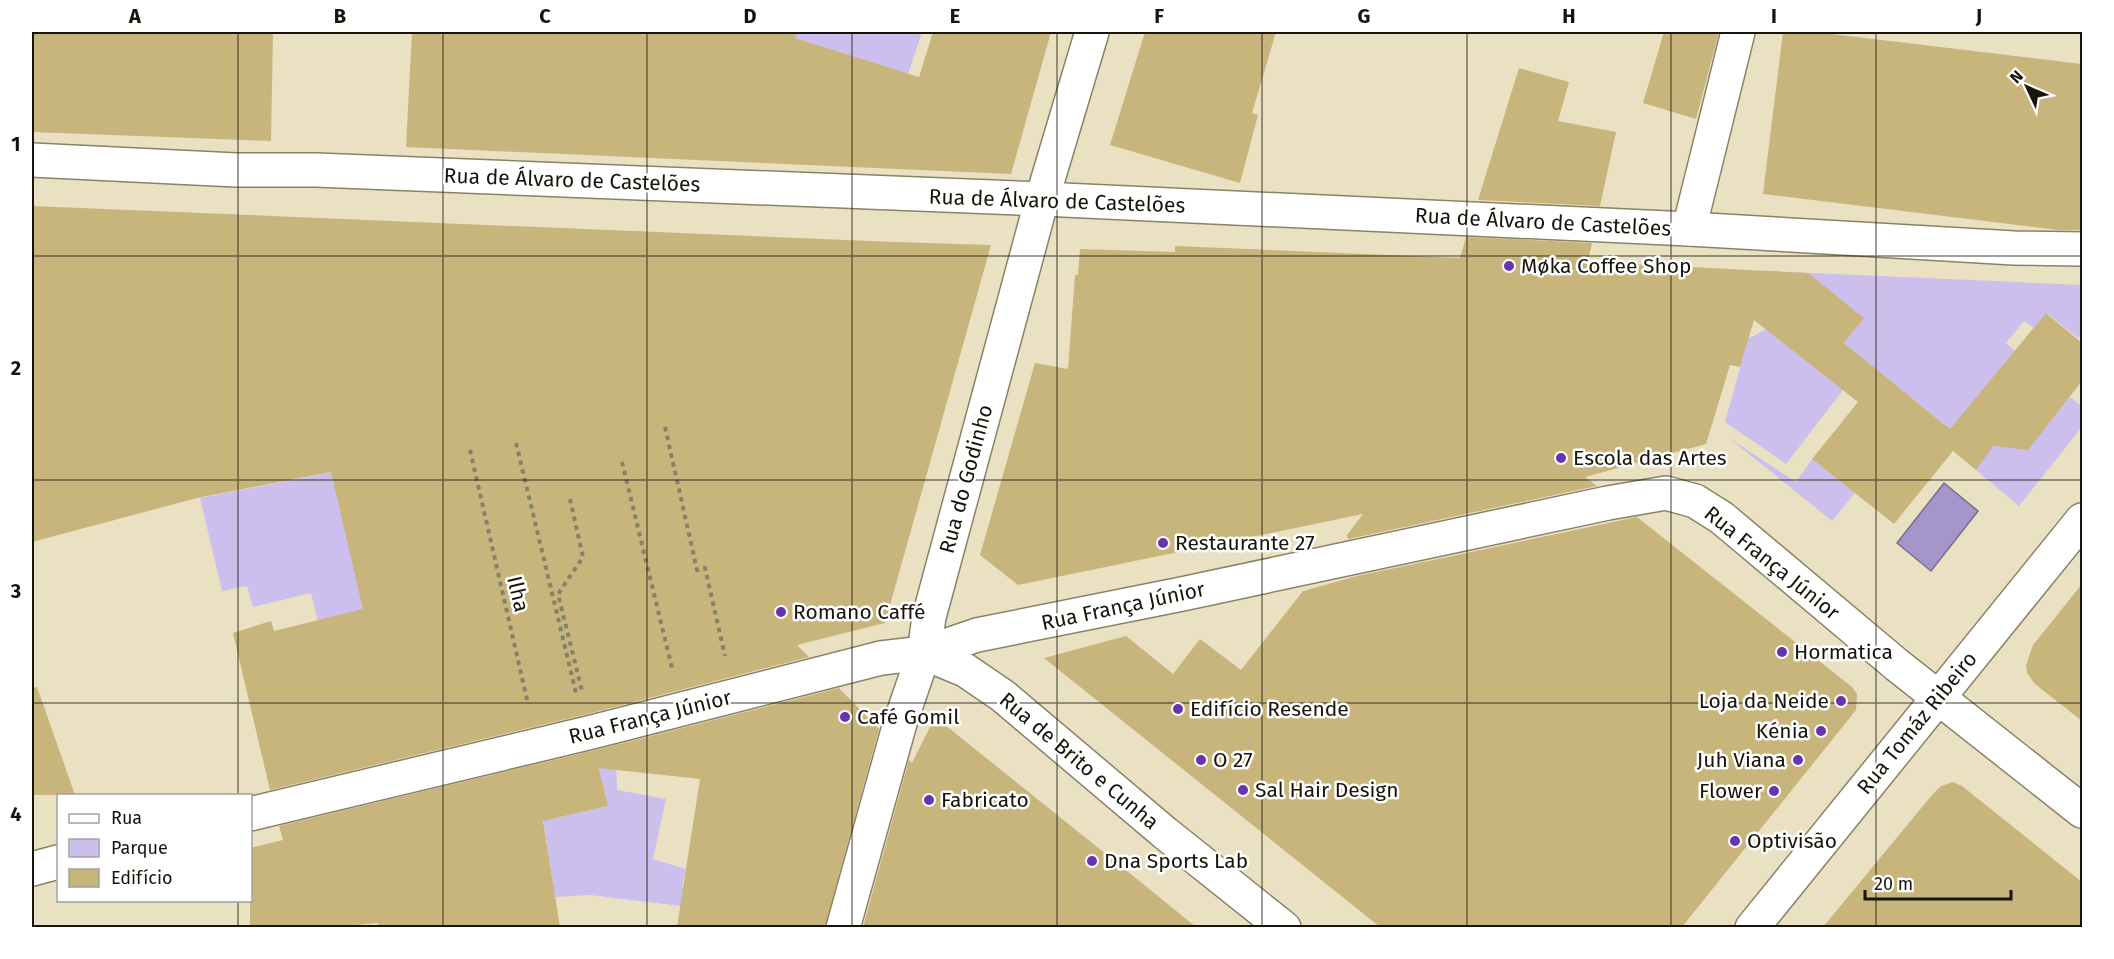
<svg xmlns="http://www.w3.org/2000/svg" width="2114" height="959" viewBox="0 0 2114 959" font-family="'Fira Sans',sans-serif">
  <style>
    .green { fill: #ccbfee }
    .water { fill: #a495ca; stroke: #7a6e90; stroke-width: 1.5 }
    .building { fill: #c7b57c }
    .lines { fill: none; stroke-linecap: round; stroke-linejoin: round }
    .minor-casing { stroke: #8a8267; stroke-width: 36 }
    .path { stroke: #87816c; stroke-width: 4; stroke-dasharray: 4.5 4.5; stroke-linecap: butt }
    .minor { stroke: #fff; stroke-width: 33 }
    .grid { fill: none; stroke: #171409; stroke-width: 1.5; stroke-opacity: 0.55 }
    .poi-dot { fill: #6634ac; stroke: #fff; stroke-width: 2 }
    .labels { text-anchor: middle; dominant-baseline: central; stroke-width: 5; stroke-linejoin: round; paint-order: stroke }
    .street-label { font-size: 21px; fill: #171409; stroke: #fff }
    .poi-label { font-size: 21px; fill: #171409; stroke: #fff; text-anchor: start }
    .neatline { fill: none; stroke: #171409; stroke-width: 2 }
    .grid-label { font-size: 20px; text-anchor: middle; font-weight: bold; fill: #171409 }
  </style>
  <rect width="100%" height="100%" fill="#eae1c3"/>
  <g class="green">
    <path d="M797,32H922L908,74L795,38Z"/>
    <path d="M1768,271L2082,285V333L2078,338L2047,313L2034,328L2024,321L2006,343L2015,351L2016,447L2025,450L2029,448L2070,397L2082,407V427L2019,506L1976,470L1985,457L1844,343L1864,318L1831,292Z"/>
    <path d="M1766,329L1843,390L1786,464L1725,422L1748,339Z"/>
    <path d="M1729,438L1796,482L1812,459L1855,493L1832,521Z"/>
    <path d="M378,463L366,619L320,630L311,593L253,607L247,586L222,591L200,498Z"/>
    <path d="M616,758L617,790L666,799L653,859L686,869L682,887L808,911L806,921L590,895L555,897L537,778L553,773L561,817L608,806L598,763Z"/>
  </g>
  <path class="water" d="M1944,483L1978,511L1931,571L1897,543Z"/>
  <g class="building">
    <path d="M32,32H273L271,141L32,132Z"/>
    <path d="M412,32H797L795,38L919,77L933,32H1051L1011,174L406,147Z"/>
    <path d="M1145,32H1276L1252,113L1258,115L1240,183L1110,145Z"/>
    <path d="M1664,32H1719L1696,119L1643,103Z"/>
    <path d="M1783,32H1815L2082,64V230H2058L1763,194Z"/>
    <path d="M1519,68L1569,82L1558,121L1616,132L1600,206L1478,200Z"/>
    <path d="M32,206L895,242L991,245L885,623L797,645L809,657L587,714L270,790L233,633L271,621L274,631L363,609L331,472L197,498L32,542Z"/>
    <path d="M1466,237L1592,243L1588,262L1808,273L1864,318L1844,343L1950,429L2046,313L2082,343V381L2028,450L1993,446L1976,470L1953,451L1894,524L1812,459L1858,402L1754,320L1740,367L1730,365L1706,444L1585,477L1597,486L1348,539L1347,535L1363,514L1018,585L980,555L1035,363L1068,369L1075,275H1078L1080,249L1175,252V246L1460,258Z"/>
    <path d="M1637,517L1852,687L1857,694L1856,710L1682,927H1380L1044,658L1126,636L1173,674L1200,639L1241,670L1303,591L1357,576Z"/>
    <path d="M2082,584V721L2035,684L2027,673L2026,665L2033,645Z"/>
    <path d="M37,687L75,795H32V688Z"/>
    <path d="M839,688L879,729L825,927H677L700,779L599,768L608,806L543,821L560,927H378V923L332,927H250V848L283,840L279,826L596,750Z"/>
    <path d="M935,717L1132,875L1196,927H863L909,760L912,763Z"/>
    <path d="M1953,782L1962,786L2082,882V927H1823L1932,795L1941,786Z"/>
  </g>
  <g class="lines">
    <defs>
      <g id="minor">
        <path d="M32,160L236,170H316L1042,199L1689,229L2014,248L2082,249"/>
        <path d="M1689,229L1738,32"/>
        <path d="M924,653L965,670L1003,696L1165,833L1284,928"/>
        <path d="M250,814L592,732L881,658L924,653L977,635L1182,594L1608,503L1666,493L1695,501L1722,518L1897,665L2082,811"/>
        <path d="M32,869L58,862"/>
        <path d="M843,928L900,723L924,653L929,617L1042,199L1092,32"/>
        <path d="M1752,928L2082,520"/>
      </g>
    </defs>
    <use href="#minor" class="minor-casing"/>
    <g class="path">
      <path d="M665,427L697,570L705,568L725,656"/>
      <path d="M516,443L576,693"/>
      <path d="M470,450L528,704"/>
      <path d="M622,462L672,668"/>
      <path d="M570,499L583,557L558,594L582,691"/>
    </g>
    <use href="#minor" class="minor"/>
  </g>
  <path class="grid" d="M238,32V796M443,32V928M647,32V928M852,32V928M1057,32V928M1262,32V928M1467,32V928M1671,32V928M1876,32V928M32,256H2082M32,480H2082M32,703H2082M238,900V928"/>
  <g class="poi-dot">
    <circle cx="1509" cy="266" r="6"/>
    <circle cx="1561" cy="458" r="6"/>
    <circle cx="1163" cy="543" r="6"/>
    <circle cx="781" cy="612" r="6"/>
    <circle cx="1782" cy="652" r="6"/>
    <circle cx="1841" cy="701" r="6"/>
    <circle cx="1178" cy="709" r="6"/>
    <circle cx="845" cy="717" r="6"/>
    <circle cx="1821" cy="731" r="6"/>
    <circle cx="1201" cy="760" r="6"/>
    <circle cx="1798" cy="760" r="6"/>
    <circle cx="1243" cy="790" r="6"/>
    <circle cx="1774" cy="791" r="6"/>
    <circle cx="929" cy="800" r="6"/>
    <circle cx="1735" cy="841" r="6"/>
    <circle cx="1092" cy="861" r="6"/>
  </g>
  <g class="labels">
    <g class="street-label">
      <text transform="translate(572 180) rotate(2)">Rua de Álvaro de Castelões</text>
      <text transform="translate(1057 201) rotate(2)">Rua de Álvaro de Castelões</text>
      <text transform="translate(1543 222) rotate(3)">Rua de Álvaro de Castelões</text>
      <text transform="translate(966 479) rotate(-75)">Rua do Godinho</text>
      <text transform="translate(1772 563) rotate(39)">Rua França Júnior</text>
      <text transform="translate(518 594) rotate(77)">Ilha</text>
      <text transform="translate(1123 606) rotate(-12)">Rua França Júnior</text>
      <text transform="translate(650 717) rotate(-14)">Rua França Júnior</text>
      <text transform="translate(1917 723) rotate(-51)">Rua Tomáz Ribeiro</text>
      <text transform="translate(1079 761) rotate(40)">Rua de Brito e Cunha</text>
    </g>
    <g class="poi-label">
      <text x="1521" y="266">Møka Coffee Shop</text>
      <text x="1573" y="458">Escola das Artes</text>
      <text x="1175" y="543">Restaurante 27</text>
      <text x="793" y="612">Romano Caffé</text>
      <text x="1794" y="652">Hormatica</text>
      <text x="1829" y="701" text-anchor="end">Loja da Neide</text>
      <text x="1190" y="709">Edifício Resende</text>
      <text x="857" y="717">Café Gomil</text>
      <text x="1809" y="731" text-anchor="end">Kénia</text>
      <text x="1213" y="760">O 27</text>
      <text x="1786" y="760" text-anchor="end">Juh Viana</text>
      <text x="1255" y="790">Sal Hair Design</text>
      <text x="1762" y="791" text-anchor="end">Flower</text>
      <text x="941" y="800">Fabricato</text>
      <text x="1747" y="841">Optivisão</text>
      <text x="1104" y="861">Dna Sports Lab</text>
    </g>
  </g>
  <rect width="2114" height="959" fill="none" stroke="#ffffff" stroke-width="66"/>
  <rect x="57" y="794" width="195" height="108" fill="#ffffff" stroke="#a2a19d" stroke-width="1.5"/>
  <rect x="69" y="814" width="30" height="9" fill="#ffffff" stroke="#a2a19d" stroke-width="1.5"/>
  <text x="111" y="824" font-size="18" fill="#171409">Rua</text>
  <rect x="69" y="839" width="30" height="18" fill="#ccbfee" stroke="#a2a19d" stroke-width="1.5"/>
  <text x="111" y="854" font-size="18" fill="#171409">Parque</text>
  <rect x="69" y="869" width="30" height="18" fill="#c7b57c" stroke="#a2a19d" stroke-width="1.5"/>
  <text x="111" y="884" font-size="18" fill="#171409">Edifício</text>
  <g transform="translate(2027 87) rotate(314)" stroke="#ffffff" stroke-width="4.5" paint-order="stroke">
  <path d="M0-4.5L10 22L0 15L-10 22Z" fill="#171409"/>
  <text y="-9" font-size="16" font-weight="bold" text-anchor="middle" fill="#171409">N</text>
  </g>
  <path d="M1865 890v9h146v-9" fill="none" stroke="#171409" stroke-width="3"/>
  <text x="1874" y="890" font-size="18" fill="#171409" stroke="#ffffff" stroke-width="4.5" paint-order="stroke">20 m</text>
  <rect x="33" y="33" width="2048" height="893" class="neatline"/>
  <g class="grid-label">
    <text x="135" y="23">A</text>
    <text x="340" y="23">B</text>
    <text x="545" y="23">C</text>
    <text x="750" y="23">D</text>
    <text x="955" y="23">E</text>
    <text x="1159" y="23">F</text>
    <text x="1364" y="23">G</text>
    <text x="1569" y="23">H</text>
    <text x="1774" y="23">I</text>
    <text x="1979" y="23">J</text>
    <text x="16" y="151">1</text>
    <text x="16" y="375">2</text>
    <text x="16" y="598">3</text>
    <text x="16" y="821">4</text>
  </g>
</svg>
